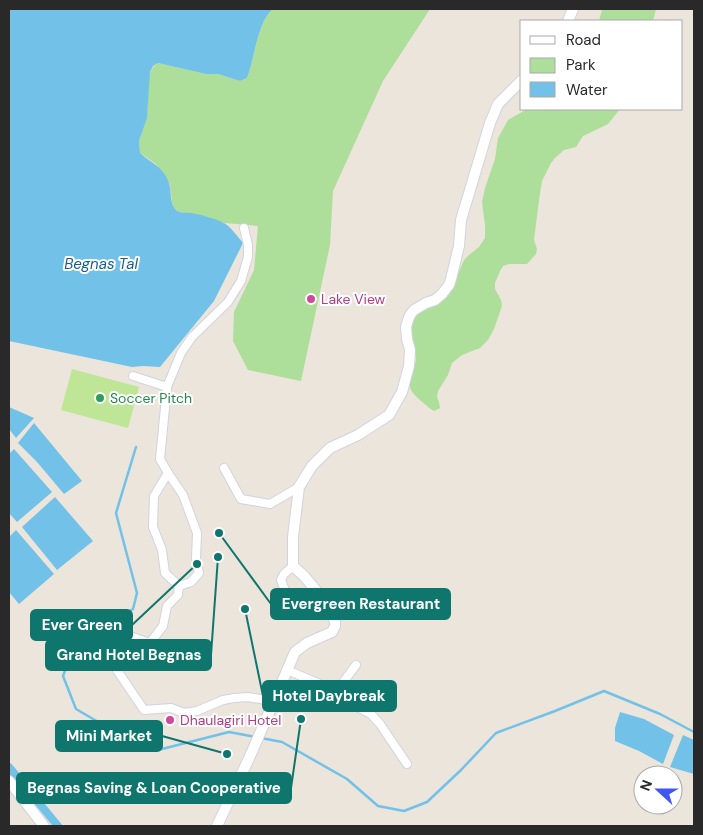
<svg xmlns="http://www.w3.org/2000/svg" width="703" height="835" viewBox="0 0 703 835" font-family="'DM Sans',sans-serif">
  <style>
    .green { fill: #addf9a }
    .pitch { fill: #bfe696 }
    .water { fill: #72c1e8 }
    .lines { fill: none; stroke-linecap: round; stroke-linejoin: round }
    .stream { stroke: #72c1e8; stroke-width: 2.5 }
    .canal { stroke: #72c1e8; stroke-width: 8 }
    .street-casing { stroke: #d1d3e1; stroke-width: 10 }
    .secondary-casing { stroke: #d1d3e1; stroke-width: 12 }
    .street { stroke: #fff; stroke-width: 8 }
    .secondary { stroke: #fff; stroke-width: 10 }
    .hotel-dot { fill: #d1479c; stroke: #fff; stroke-width: 2 }
    .leisure-dot { fill: #2e9e5b; stroke: #fff; stroke-width: 2 }
    .labels { text-anchor: middle; dominant-baseline: central; stroke-width: 4; stroke-linejoin: round; paint-order: stroke }
    .hotel-label { font-size: 14px; fill: #b23c85; stroke: #fff; text-anchor: start }
    .leisure-label { font-size: 14px; fill: #27864d; stroke: #fff; text-anchor: start }
    .water-label { font-size: 15px; font-style: italic; fill: #145e92; stroke: #fff }
    .leader { fill: none; stroke: #0f766e; stroke-width: 2 }
    .callout-dot { fill: #0f766e; stroke: #fff; stroke-width: 2 }
    .callout { fill: #0f766e; stroke: #0f766e; stroke-width: 2 }
    .callout-label { font-size: 15px; text-anchor: middle; font-weight: bold; fill: #fff }
  </style>
  <rect width="100%" height="100%" fill="#ebe5db"/>
  <g class="green">
    <path d="M273,9H430L383,81L333,191L330,245L301,381L248,370L233,341L234,312L254,270L258,226L225,223L191,213H185L179,212L174,208L172,202L170,184L156,164L140,153L139,141L147,117L149,78C150,71 152,67 158,63L206,74H218L240,81L247,78C255,58 257,22 273,9Z"/>
    <path d="M602,9H656L653,21H599Z"/>
    <path d="M527,109H620L608,124L583,136L576,147L564,150L555,158L551,163L542,181L539,200L534,240L537,249L536,254L527,264H509L503,266L500,271L495,283V289L501,300L502,306L494,329L488,340L480,348L462,355L452,363L448,375L438,391L437,397L439,402L440,408L434,411C429,408 413,395 411,390C406,379 417,367 416,356C415,352 412,349 411,345C408,338 410,326 414,319C420,307 439,303 449,295L464,260L469,255L479,247L485,238V225L482,202L485,188L495,159L498,138L508,120Z"/>
  </g>
  <path class="pitch" d="M72,369L139,387L128,428L61,410Z"/>
  <g class="water">
    <path d="M9,9H273C257,22 255,58 247,78L240,81L218,74H206L158,63L153,66L150,72L147,118L139,141L140,153C152,164 163,166 169,183C172,192 169,203 176,210C180,214 185,212 191,213C195,213 220,220 224,223C230,226 238,237 243,243L214,301L160,367L143,366L132,367L9,341Z"/>
    <path d="M9,407L34,418L16,438L9,429Z"/>
    <path d="M34,423L82,481L64,494L37,462L18,443Z"/>
    <path d="M14,449L52,492L17,522L9,513V454Z"/>
    <path d="M55,497L93,541L57,570L22,527Z"/>
    <path d="M16,530L54,574L19,604L9,592V537Z"/>
    <path d="M620,712L644,719L674,735L663,764L639,751L615,741V728Z"/>
    <path d="M683,735L694,740V774L670,767Z"/>
  </g>
  <g class="lines">
    <g class="stream">
      <path d="M136,447L116,513L137,593L133,609L76,641L63,676L76,709L129,740L162,749L229,732L256,737"/>
      <path d="M261,738L282,742L347,779L378,806L404,811L427,802L461,770L496,733L555,711L604,691L660,714L694,732"/>
    </g>
    <path class="canal" d="M9,767L58,826"/>
    <defs>
      <g id="street">
        <path d="M244,228L248,245V257L241,281L228,302L192,337L181,353L167,387L160,459L168,473L154,496L153,527L162,550L165,573L179,586L178,595L167,606L163,626L150,643L127,635L106,654L144,710L171,708L184,713L197,711L223,700L234,698L247,697L273,701"/>
        <path d="M133,376L167,387"/>
        <path d="M224,468L241,499L270,504L299,487"/>
        <path d="M168,473L183,495L197,533L196,558L199,573L191,582L179,586"/>
        <path d="M289,601L281,580L284,574L293,566"/>
        <path d="M287,670L327,687L357,707L371,714L380,724L407,764"/>
        <path d="M335,693L356,665"/>
      </g>
      <g id="secondary">
        <path d="M568,21L573,9"/>
        <path d="M9,781L44,826"/>
        <path d="M217,826L251,754L295,652L307,643L332,632L335,626V621L315,589L304,576L293,566V537L299,487L312,466L330,448L358,435L389,415L397,401L402,392L409,366L410,350L407,339L406,327L408,320L410,315L414,310L426,303L435,300L442,294L449,285L451,279L459,246L461,220L490,123L498,104L522,80"/>
      </g>
    </defs>
    <use href="#street" class="street-casing"/>
    <use href="#secondary" class="secondary-casing"/>
    <use href="#street" class="street"/>
    <use href="#secondary" class="secondary"/>
  </g>
  <g class="hotel-dot">
    <circle cx="311" cy="299" r="5"/>
    <circle cx="170" cy="720" r="5"/>
  </g>
  <circle class="leisure-dot" cx="100" cy="398" r="5"/>
  <g class="labels">
    <g class="hotel-label">
      <text x="321" y="299">Lake View</text>
      <text x="180" y="720">Dhaulagiri Hotel</text>
    </g>
    <g class="leisure-label">
      <text x="110" y="398">Soccer Pitch</text>
    </g>
    <g class="water-label">
      <text x="101" y="264">Begnas Tal</text>
    </g>
  </g>
  <path class="leader" d="M219 533L271 604M197 564L132 625M218 557L211 655M245 609L263 696M227 754L162 736M301 719L291 788"/>
  <g class="callout-dot">
    <circle cx="219" cy="533" r="5"/>
    <circle cx="197" cy="564" r="5"/>
    <circle cx="218" cy="557" r="5"/>
    <circle cx="245" cy="609" r="5"/>
    <circle cx="227" cy="754" r="5"/>
    <circle cx="301" cy="719" r="5"/>
  </g>
  <g class="callout">
    <rect x="271" y="589" width="179" height="30" rx="5"/>
    <rect x="31" y="610" width="101" height="30" rx="5"/>
    <rect x="46" y="640" width="165" height="30" rx="5"/>
    <rect x="263" y="681" width="133" height="30" rx="5"/>
    <rect x="56" y="721" width="106" height="30" rx="5"/>
    <rect x="17" y="773" width="274" height="30" rx="5"/>
  </g>
  <g class="callout-label">
    <text x="361" y="609">Evergreen Restaurant</text>
    <text x="82" y="630">Ever Green</text>
    <text x="129" y="660">Grand Hotel Begnas</text>
    <text x="329" y="701">Hotel Daybreak</text>
    <text x="109" y="741">Mini Market</text>
    <text x="154" y="793">Begnas Saving &amp; Loan Cooperative</text>
  </g>
  <rect width="703" height="835" fill="none" stroke="#292929" stroke-width="20"/>
  <rect x="520" y="20" width="162" height="90" fill="#ffffff" stroke="#a9a9a9"/>
  <rect x="530" y="36" width="25" height="8" fill="#ffffff" stroke="#a9a9a9"/>
  <text x="566" y="45" font-size="15" fill="#292929">Road</text>
  <rect x="530" y="58" width="25" height="15" fill="#addf9a" stroke="#a9a9a9"/>
  <text x="566" y="70" font-size="15" fill="#292929">Park</text>
  <rect x="530" y="82" width="25" height="15" fill="#72c1e8" stroke="#a9a9a9"/>
  <text x="566" y="95" font-size="15" fill="#292929">Water</text>
  <g transform="translate(658 790) rotate(291)"><circle r="24" fill="#ffffff" stroke="#a9a9a9"/>
  <path d="M0-4L9 19L0 12L-9 19Z" fill="#4257f1"/>
  <text y="-8" font-size="14" font-weight="bold" text-anchor="middle" fill="#292929">N</text>
  </g>
</svg>
